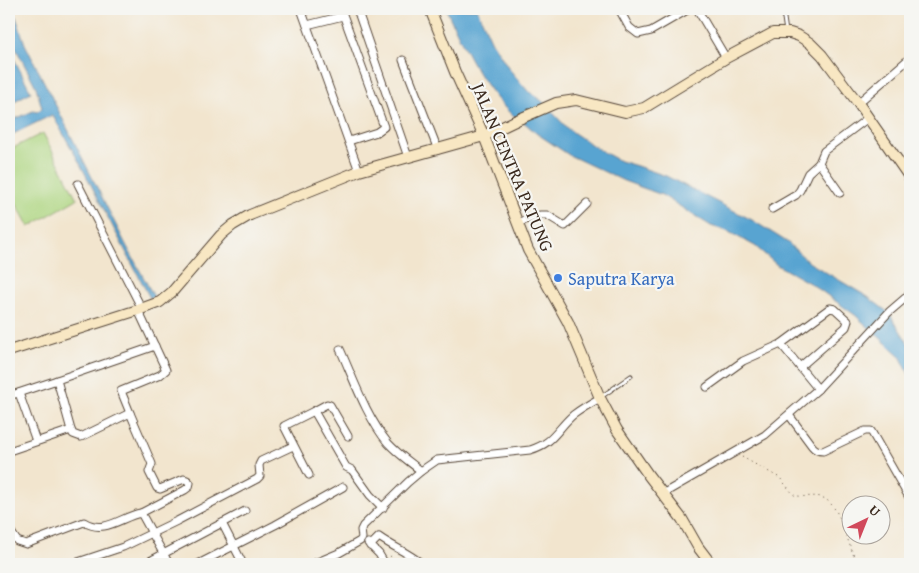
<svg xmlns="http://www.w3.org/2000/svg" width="919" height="573" viewBox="0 0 919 573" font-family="'Gentium Book Plus',serif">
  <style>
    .green { fill: #add580; stroke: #74804f }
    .water { fill: #59a4d1; stroke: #4a6778 }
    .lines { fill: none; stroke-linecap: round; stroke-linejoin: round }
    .lane-casing { stroke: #564638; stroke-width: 5 }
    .street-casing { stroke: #564638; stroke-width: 9 }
    .secondary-casing { stroke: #564638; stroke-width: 12 }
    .path { stroke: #564638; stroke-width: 1; stroke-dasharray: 1 4; stroke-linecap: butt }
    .lane { stroke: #fff; stroke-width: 3 }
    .street { stroke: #fff; stroke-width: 7 }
    .secondary { stroke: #f8e7c3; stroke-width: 10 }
    .shop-dot { fill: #3f7fe0; stroke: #f6f6f2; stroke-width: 2 }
    .labels { text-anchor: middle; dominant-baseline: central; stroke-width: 4.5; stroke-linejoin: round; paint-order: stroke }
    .street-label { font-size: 18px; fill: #3b2a1e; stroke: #f6f6f2 }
    .shop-label { font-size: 18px; fill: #366cbe; stroke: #f6f6f2; text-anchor: start }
  </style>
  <rect width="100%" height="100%" fill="#f6f6f2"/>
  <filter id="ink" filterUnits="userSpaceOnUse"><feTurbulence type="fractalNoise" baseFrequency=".02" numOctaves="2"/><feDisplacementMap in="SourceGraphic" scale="10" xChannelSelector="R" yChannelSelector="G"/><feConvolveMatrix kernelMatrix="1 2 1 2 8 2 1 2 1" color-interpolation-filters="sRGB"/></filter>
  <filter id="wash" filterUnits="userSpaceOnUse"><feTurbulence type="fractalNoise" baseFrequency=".0096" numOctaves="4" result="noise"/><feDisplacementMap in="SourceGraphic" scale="20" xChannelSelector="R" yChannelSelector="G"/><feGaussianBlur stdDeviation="1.12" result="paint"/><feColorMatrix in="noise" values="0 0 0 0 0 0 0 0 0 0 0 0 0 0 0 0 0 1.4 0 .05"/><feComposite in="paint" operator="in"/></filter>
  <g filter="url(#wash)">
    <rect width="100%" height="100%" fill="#f2e5ce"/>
    <path class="green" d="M43,133L77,199L29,227L17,205L9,209V150Z"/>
    <g class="water">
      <path d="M9,9H11L16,17L25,44L124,241L154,297L150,298L77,158L53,116H50L9,136V125L15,119L33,111L37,112L42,108L36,87L9,35Z"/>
      <path d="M446,9H477L492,42L510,70L527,90L542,101L568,129L598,149L620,161L637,166L666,176L752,220L787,242L810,263L868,297L889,313L910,346V376L900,356L855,315L813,285L777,265L755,246L727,231L711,226L662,195L624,181L569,155L536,133L518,117L513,116C481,86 464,48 446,9Z"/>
      <path d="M9,49L31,92L11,103L9,99Z"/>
    </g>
  </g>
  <g filter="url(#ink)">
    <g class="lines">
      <defs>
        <g id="lane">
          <path d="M779,9L784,18L786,32"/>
          <path d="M601,397L631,376"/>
        </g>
        <g id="street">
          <path d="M301,9L359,171"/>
          <path d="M341,9L384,127L377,132L349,141"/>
          <path d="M357,9L408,157"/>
          <path d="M619,9L629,27L638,34L651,31L689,9"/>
          <path d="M697,9L726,58"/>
          <path d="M307,25L343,16"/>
          <path d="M403,60L438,150"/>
          <path d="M858,103L910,58"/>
          <path d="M819,163L840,193"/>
          <path d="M78,184L142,309"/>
          <path d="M772,209L796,195L800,190L808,173L819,163L824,151L868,118"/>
          <path d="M517,223L540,215H547L565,226L587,204"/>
          <path d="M781,344L830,308L835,309L848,321L846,327L800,367"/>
          <path d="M340,349C354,380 366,416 388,443C398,454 410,462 421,471"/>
          <path d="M707,387L743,361L781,344L818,389"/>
          <path d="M19,393L36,441"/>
          <path d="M9,396L57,380"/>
          <path d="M314,411L327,404L330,405L348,436"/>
          <path d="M130,413L121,391L160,375L166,370L138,310"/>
          <path d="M789,415L812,446C815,450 818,451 823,451L865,431H871L910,499"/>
          <path d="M71,430L57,380L155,346"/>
          <path d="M9,451L71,430L73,434L81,437L130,413L152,464L149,472L157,488L160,489L184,479L187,480L190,483L189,487L185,490L141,513"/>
          <path d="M309,475L284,426L314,411L346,467L352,470L370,495L383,508"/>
          <path d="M664,493L765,435L818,389L889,312L910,294"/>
          <path d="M222,523L243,564"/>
          <path d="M9,529L17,541L26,544L84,522C105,535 122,516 141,513L169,564"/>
          <path d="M368,543L379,554L385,564"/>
          <path d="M370,546L379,537C393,547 409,553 422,564"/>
          <path d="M72,564L123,547L177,521L257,479L260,476L259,465L261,461L293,446"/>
          <path d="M144,564L245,511"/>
          <path d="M198,564L275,525L343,487"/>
          <path d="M313,564L339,553L360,541L362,538L361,530L363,526L408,482L421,471L437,460L530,450C554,443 556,430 573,415C581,409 591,403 600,398"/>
        </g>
        <g id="secondary">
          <path d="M430,9L455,72L484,136L528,250L568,322L600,398L617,430L649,476L682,519L698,547L711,564"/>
          <path d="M9,351L138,310L160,302L172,292L221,235L233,225L250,215L359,171L484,136L517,120L556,103L576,100L625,112L644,108L726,58L773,33H790L799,36L810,43L822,55L858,103L910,178"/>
        </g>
      </defs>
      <use href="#lane" class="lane-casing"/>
      <use href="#street" class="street-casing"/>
      <use href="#secondary" class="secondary-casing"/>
      <g class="path">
        <path d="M742,457L780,478L794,495C803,498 813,495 821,497C842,504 847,547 858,564"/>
        <path d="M390,556L402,564"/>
      </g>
      <use href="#lane" class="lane"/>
      <use href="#street" class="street"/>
      <use href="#secondary" class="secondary"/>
    </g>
  </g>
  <circle class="shop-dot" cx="558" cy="278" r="5"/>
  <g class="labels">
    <g class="street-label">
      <text transform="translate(513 167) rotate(67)">JALAN CENTRA PATUNG</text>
    </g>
    <g class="shop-label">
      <text x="568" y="278">Saputra Karya</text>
    </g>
  </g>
  <rect width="919" height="573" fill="none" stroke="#f6f6f2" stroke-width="30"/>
  <g transform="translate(866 520) rotate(43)"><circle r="24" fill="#f6f6f2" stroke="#aba49d"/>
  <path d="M0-4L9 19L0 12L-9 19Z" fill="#d1495b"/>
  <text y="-8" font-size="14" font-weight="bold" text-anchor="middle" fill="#3b2a1e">U</text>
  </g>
</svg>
